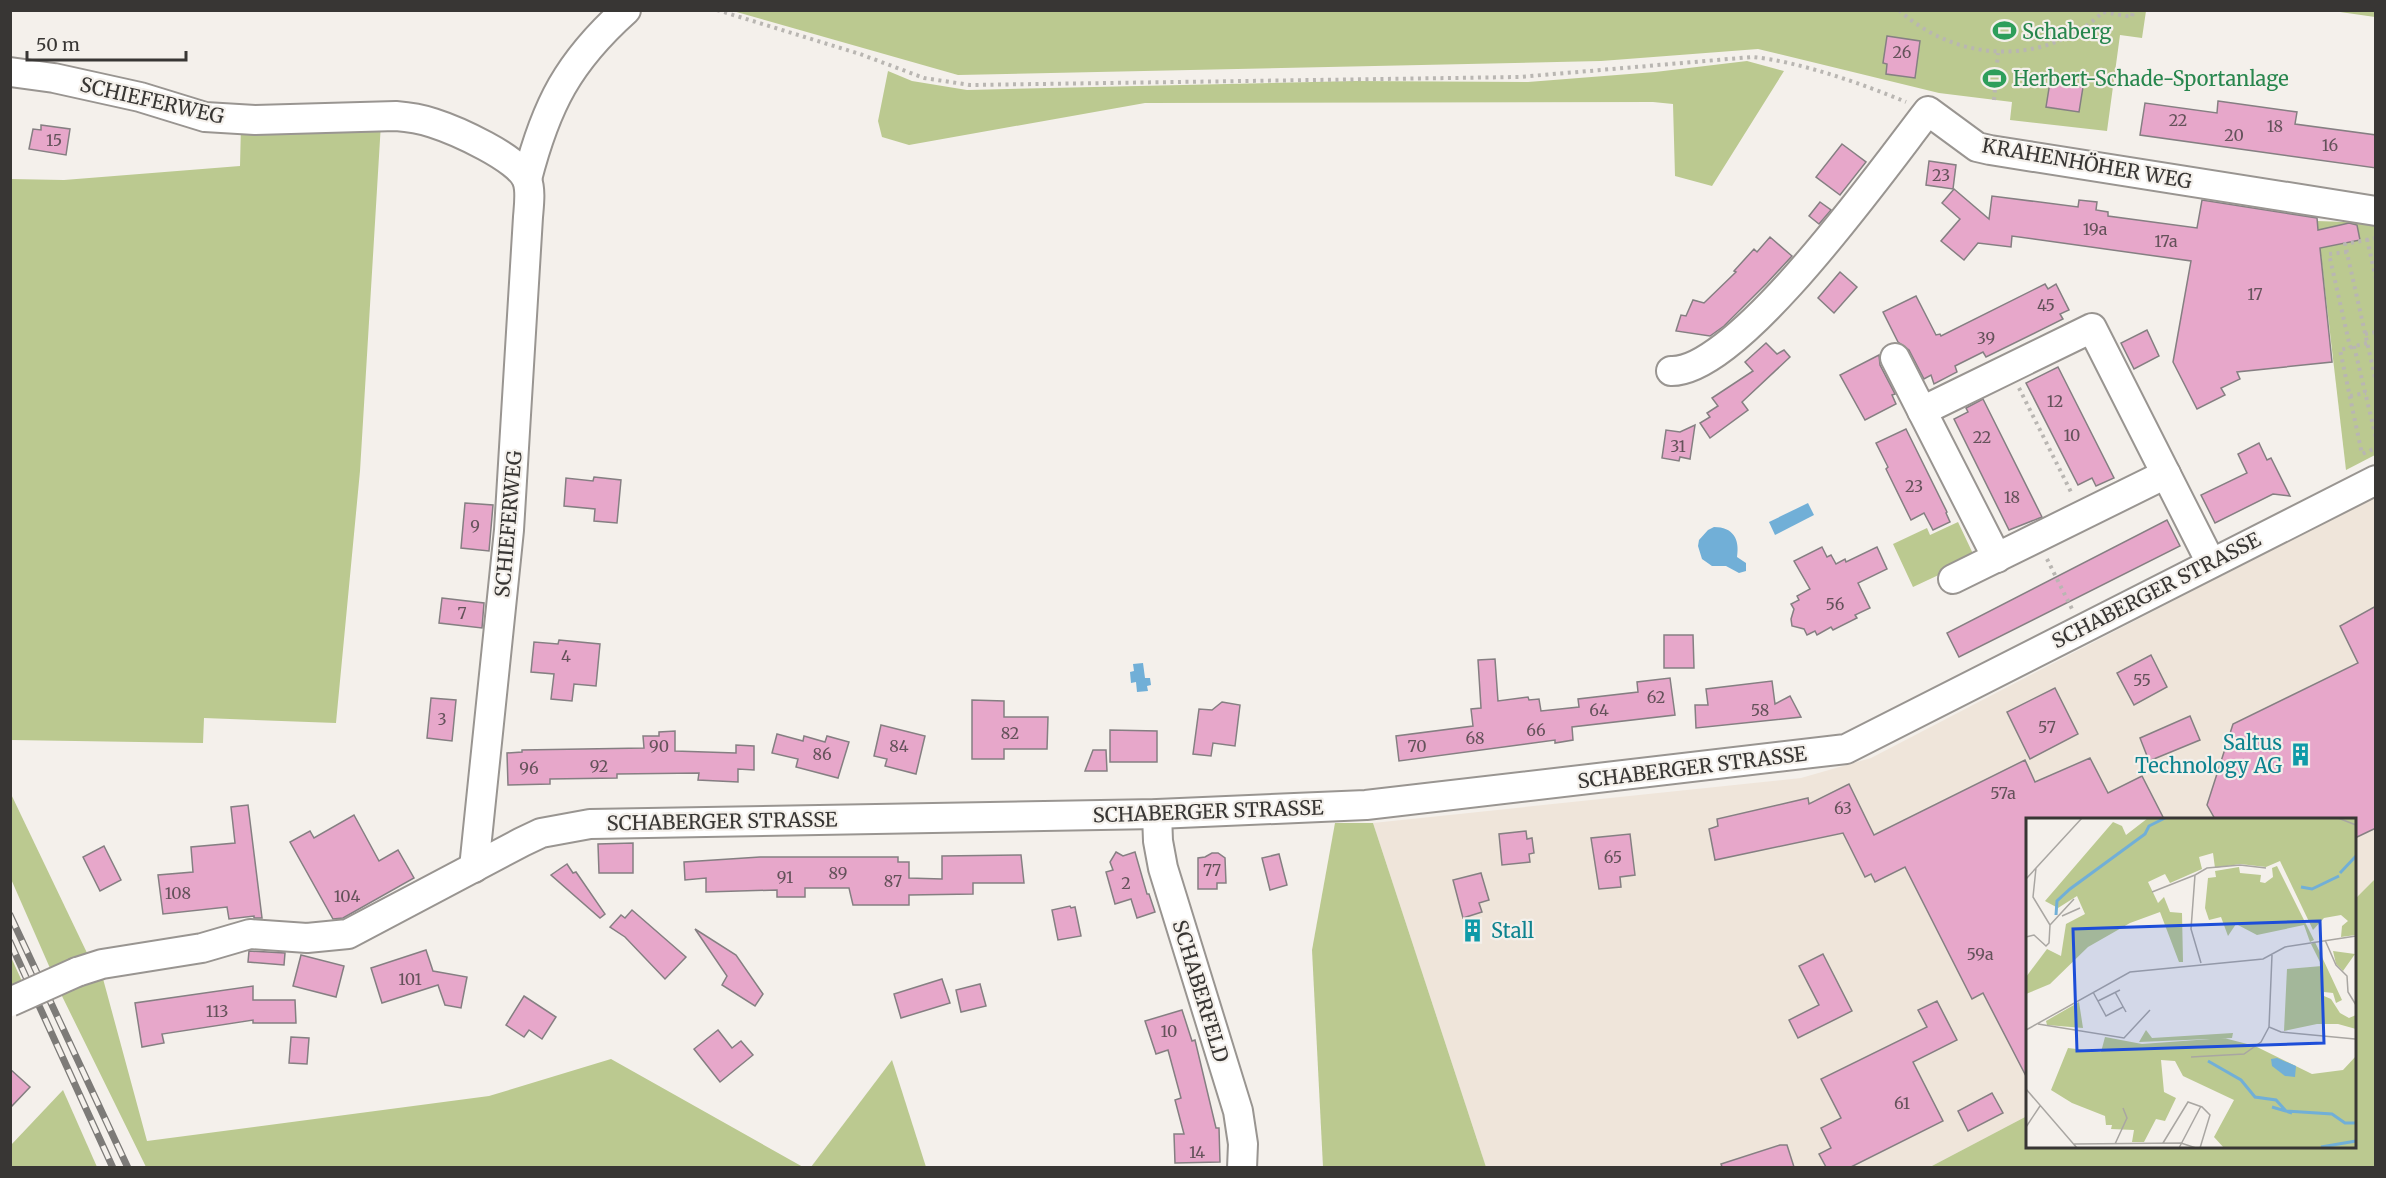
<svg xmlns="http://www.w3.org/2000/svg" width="2386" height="1178" viewBox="0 0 2386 1178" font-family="Merriweather,serif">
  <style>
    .built { fill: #efe5da }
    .green { fill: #bbc990 }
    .water { fill: #71afd7 }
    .building { fill: #e7a7ca; stroke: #857f82; stroke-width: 1.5 }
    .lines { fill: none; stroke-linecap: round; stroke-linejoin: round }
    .minor-casing { stroke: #999591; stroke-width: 32 }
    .path { stroke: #b9b6b2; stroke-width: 4; stroke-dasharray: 3 4.5; stroke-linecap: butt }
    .minor { stroke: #fff; stroke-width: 28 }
    .rail-casing { stroke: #7d7b78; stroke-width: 7 }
    .rail { stroke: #f4f0eb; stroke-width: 4.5; stroke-dasharray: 14; stroke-linecap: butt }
    .minor-bridge-casing { stroke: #999591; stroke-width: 32; stroke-linecap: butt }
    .minor-bridge { stroke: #fff; stroke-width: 28 }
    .labels { text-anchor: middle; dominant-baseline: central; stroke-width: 4.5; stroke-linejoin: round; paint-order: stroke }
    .number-label { font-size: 16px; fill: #64525a }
    .leisure-label { font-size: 20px; fill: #27864d; stroke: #f4f0eb; text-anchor: start }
    .street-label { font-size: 20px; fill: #383634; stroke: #f4f0eb }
    .culture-label { font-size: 20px; fill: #0d838f; stroke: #f4f0eb; text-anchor: end }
    .inset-river { fill: none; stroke: #71afd7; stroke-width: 3 }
    .inset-road { fill: none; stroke: #a9a6a2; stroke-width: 1.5 }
    .view { fill: #1d4ed8; fill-opacity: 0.15; stroke: #1d4ed8; stroke-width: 3 }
    .inset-edge { fill: none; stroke: #383634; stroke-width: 3 }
  </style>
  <rect width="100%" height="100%" fill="#f4f0eb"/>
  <path class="built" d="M2375,496V879L2355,899L2354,820H2028L2027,1116L1930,1167H1486L1373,823L1801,778L1871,758Z"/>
  <g class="green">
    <path d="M733,11H2146L2142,38L2120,35L2107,131L2010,120L2012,102L1939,93L1758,49L1601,61L958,75Z"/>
    <path d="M2333,11H2375V17Z"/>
    <path d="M1747,61L1784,71L1712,186L1675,176L1673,104L1653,102L1145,103L909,145L882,137L878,121L888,71L912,81L967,90L1355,81L1528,82L1655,72Z"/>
    <path d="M381,123L360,471L336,723L204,718L203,743L11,740L10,179L64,180L240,166L241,125Z"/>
    <path d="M2317,221L2375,223V455L2346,470Z"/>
    <path d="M1958,522L1975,558L1913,587L1893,544L1927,528L1930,535Z"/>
    <path d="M10,792L88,955L53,975L11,879Z"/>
    <path d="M1335,823H1373L1486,1167H1323L1312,950Z"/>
    <path d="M2375,879V1167H1930L2027,1116L2028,1146H2354L2355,899Z"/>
    <path d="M10,955L26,990L10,996Z"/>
    <path d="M102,975L147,1141L489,1096L611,1059L803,1167H146L60,992Z"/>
    <path d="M892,1060L926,1167H811Z"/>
    <path d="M63,1090L97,1167H11V1145Z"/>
  </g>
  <g class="water">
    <path d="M1808,503L1814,515L1775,535L1769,522Z"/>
    <path d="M1714,527C1733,527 1740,539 1737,557L1746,563V571L1739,573L1726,566H1712L1702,559L1698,546L1699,540L1708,530Z"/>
    <path d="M1143,663L1145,678H1150L1151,685L1147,686L1148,691L1137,692L1136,682L1131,683L1130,672L1134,671L1133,664Z"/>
  </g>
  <g class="building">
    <path d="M1887,36L1920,41L1915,78L1886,74L1887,64L1883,63Z"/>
    <path d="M2050,82L2083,87L2079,112L2046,107Z"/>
    <path d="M2218,101L2297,112L2295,124L2376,135V168L2140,135L2145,103L2217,113Z"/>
    <path d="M41,125L70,129L66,155L29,149L33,129L41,130Z"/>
    <path d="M1842,144L1866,162L1840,195L1816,177Z"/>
    <path d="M1929,161L1956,165L1953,189L1926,185Z"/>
    <path d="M1954,189L1989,219L1992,196L2078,207L2079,200L2097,202L2096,210L2108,212V216L2197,228L2202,200L2317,218L2318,230L2349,223L2357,225L2360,240L2320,248L2332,362L2237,372L2240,379L2221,388L2225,395L2197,409L2173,362L2191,261L2012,236L2011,247L1978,243L1964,260L1941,241L1960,219L1942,203Z"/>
    <path d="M1820,202L1831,210L1819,224L1809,216Z"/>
    <path d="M1770,237L1792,256L1767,283L1724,326L1710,336L1676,331L1681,315L1686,316L1693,300L1704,303L1736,272L1734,271L1754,249L1757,252Z"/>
    <path d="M1840,272L1857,287L1834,313L1818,298Z"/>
    <path d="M2045,284L2048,289L2056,284L2069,310L2060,314L2063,319L1986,357L1983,352L1955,366L1957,372L1934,384L1931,375L1924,379L1909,350L1898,342L1883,312L1916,296L1936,335L1940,334L1941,336Z"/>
    <path d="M2147,330L2159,356L2134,369L2121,343Z"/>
    <path d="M1766,343L1777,354L1784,350L1790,357L1742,402L1748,410L1710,438L1700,423L1710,417L1707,413L1718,406L1712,398L1753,371L1745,362Z"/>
    <path d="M1879,355L1880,365L1895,394L1892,395L1896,404L1865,420L1840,375Z"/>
    <path d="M2058,367L2114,478L2096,486L2092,478L2078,485L2026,383Z"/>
    <path d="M1983,399L2042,517L2009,530L1954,419L1968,412L1966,408Z"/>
    <path d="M1695,425L1690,459L1680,457L1679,461L1662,458L1666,430L1680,432Z"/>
    <path d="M1906,429L1947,512L1946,513L1950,522L1933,530L1924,513L1911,520L1886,469L1888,467L1876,443Z"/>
    <path d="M2259,443L2267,460L2271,458L2290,496L2273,494L2215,523L2201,495L2247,473L2238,454Z"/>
    <path d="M594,477L621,480L617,523L594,521L595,509L564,506L566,478L593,481Z"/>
    <path d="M465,503L493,505L489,551L461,548Z"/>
    <path d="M2167,520L2180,546L1959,657L1947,633Z"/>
    <path d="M1822,547L1827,557L1831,555L1836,564L1845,559L1846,562L1877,547L1887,569L1858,583L1870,608L1855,615L1857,618L1833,630L1831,627L1817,635L1815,631L1807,635L1804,629L1792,626L1791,619L1794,609L1791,604L1799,600L1797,596L1810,589L1794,561Z"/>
    <path d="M442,598L484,603L482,628L439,623Z"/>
    <path d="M2376,606V828L2355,838V819H2215L2207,805L2233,724L2358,663L2340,626Z"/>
    <path d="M1664,635H1693L1694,668H1664Z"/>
    <path d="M559,640L600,644L596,686L574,684L572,701L551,699L554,674L531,672L534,642L558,644Z"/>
    <path d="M2151,655L2167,687L2134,705L2117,673Z"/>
    <path d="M1495,659L1498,701L1528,697L1529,700L1539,699L1541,711L1579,707L1578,699L1638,692L1637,682L1670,678L1675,715L1572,727L1573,740L1555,743V740L1399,761L1396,736L1473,726L1471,709L1481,708L1478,660Z"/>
    <path d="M1772,681L1775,704L1790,696L1801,717L1696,728L1695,705H1708L1706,689Z"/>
    <path d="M2055,688L2078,734L2030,759L2007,712Z"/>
    <path d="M431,698L456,700L452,741L427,738Z"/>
    <path d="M972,700L1004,701V717H1048L1047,749H1004V759H972Z"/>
    <path d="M1222,702L1240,705L1235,746L1213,743L1211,756L1193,754L1199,709L1212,710Z"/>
    <path d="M2190,716L2200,740L2149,761L2140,738Z"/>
    <path d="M881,725L925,736L916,774L885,766L887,759L874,756Z"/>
    <path d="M1110,730L1157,731V762H1110Z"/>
    <path d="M675,731V751L736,753V745L754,746V770L738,769V782L698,780L699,773L617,774V778L550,779V784L508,785L507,753L522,752V750L644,748L643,736H659V732Z"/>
    <path d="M777,734L803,741L804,736L825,742L827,736L849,742L838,778L796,767L798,759L772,753Z"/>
    <path d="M1093,750H1106L1107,771H1085Z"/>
    <path d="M2090,758L2108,793L2142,776L2164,819H2028V1080L1983,993L1972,999L1905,867L1875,882L1871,874L1865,877L1843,833L1715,860L1709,829L1718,826L1717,819L1808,798L1809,804L1849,784L1874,835L2025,760L2035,782Z"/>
    <path d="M248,805L262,918H254V916L229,919L227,907L163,914L158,875L193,872L191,847L235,843L231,807Z"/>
    <path d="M354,815L379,861L398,850L414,878L343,918L333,919L290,842L310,831L314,838Z"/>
    <path d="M1526,831L1527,839L1532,838L1534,853L1529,854L1530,862L1502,865L1499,834Z"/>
    <path d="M1630,834L1635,875L1620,877L1621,887L1599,889L1591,838Z"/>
    <path d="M633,843V873H599L598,844Z"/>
    <path d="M104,846L121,880L100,891L83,857Z"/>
    <path d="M1116,852L1123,856L1135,852L1147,894H1149L1155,912L1137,918L1131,899L1115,904L1106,872L1113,870L1110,862Z"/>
    <path d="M1212,853H1218L1225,858L1226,883H1217V889H1198V858L1205,857Z"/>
    <path d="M1279,854L1287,885L1270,890L1262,858Z"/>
    <path d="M1021,855L1024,883H973V894L909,895V905H853L849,888H805V897H777V890L706,892V878L685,880L684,862L760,857H898V862H909V878L942,879V856Z"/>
    <path d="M567,864L573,873L576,872L605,914L600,918L551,875Z"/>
    <path d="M1481,873L1489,900L1479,903L1482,912L1463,918L1453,880Z"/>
    <path d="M1070,906L1071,908L1075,907L1081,936L1058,940L1052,910Z"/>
    <path d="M632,910L686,957L665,979L625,937L610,927L621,915L625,918Z"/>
    <path d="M695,929L736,955L763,994L755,1006L722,985L727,976Z"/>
    <path d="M426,950L433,971L467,977L461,1008L445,1005L438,985L382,1003L371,968Z"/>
    <path d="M249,951L285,953L284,965L248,962Z"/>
    <path d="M1823,954L1852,1011L1798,1038L1789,1020L1819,1005L1799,966Z"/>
    <path d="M301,955L344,966L336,997L293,986Z"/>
    <path d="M942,979L950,1003L901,1018L894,994Z"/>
    <path d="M980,984L986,1006L961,1012L956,990Z"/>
    <path d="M253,986V1000H295L296,1023H253V1020L162,1034L164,1043L142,1047L135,1003Z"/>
    <path d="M524,996L556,1017L542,1039L529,1030L524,1037L506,1025Z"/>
    <path d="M1937,1001L1957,1040L1913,1062L1943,1121L1851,1167H1826L1819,1154L1831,1148L1821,1128L1841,1118L1821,1079L1927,1027L1918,1010Z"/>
    <path d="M1182,1010L1192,1041L1195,1040L1216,1128H1219L1220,1162L1175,1163L1174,1134H1184L1175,1100L1181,1098L1168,1050L1156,1054L1145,1021Z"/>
    <path d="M718,1030L732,1048L741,1041L753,1055L720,1082L694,1049Z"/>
    <path d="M291,1037L309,1038L307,1064L289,1063Z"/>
    <path d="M10,1069L30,1087L10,1108Z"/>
    <path d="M1992,1093L2003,1113L1968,1131L1958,1111Z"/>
    <path d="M1780,1145H1787L1794,1167H1722L1721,1164Z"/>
  </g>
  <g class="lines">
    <defs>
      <g id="minor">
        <path d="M10,72L54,78L140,97L205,117L255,120L396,116C409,117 421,119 433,123C455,130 519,158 527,180C531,190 529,205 528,217L509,530L474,868"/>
        <path d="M527,179C546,105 568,62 626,10"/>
        <path d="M1895,358L1997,558"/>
        <path d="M1671,371C1739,373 1885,166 1928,111L1977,147L1990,150L2376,211"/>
        <path d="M1922,411L2092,328L2211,563"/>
        <path d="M1953,579L2166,474"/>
        <path d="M1157,814L1158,841L1163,868L1238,1111L1243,1144L1242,1168"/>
        <path d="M77,972L102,964L202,948L250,934L307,938L348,934L522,842L541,833L590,824L1157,814L1366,805L1846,749L2376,480"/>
      </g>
    </defs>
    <use href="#minor" class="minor-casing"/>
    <g class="path">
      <path d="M717,10L860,54L924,78L970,85L1519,77L1752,57C1798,61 1863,84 1906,102"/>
      <path d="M1899,10C1957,63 2045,67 2103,12L2132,17L2133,10"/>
      <path d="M1994,100L1998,53"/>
      <path d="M2376,238L2345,244L2376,382"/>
      <path d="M2367,239L2376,279"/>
      <path d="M2347,252L2329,254L2350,347"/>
      <path d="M2365,334L2376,332"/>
      <path d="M2367,343L2340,350L2362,454L2376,448"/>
      <path d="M2354,346L2376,438"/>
      <path d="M2019,388L2072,494"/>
      <path d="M2350,396L2366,393"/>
      <path d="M2047,559L2072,609"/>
    </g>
    <use href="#minor" class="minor"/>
    <defs>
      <g id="rail">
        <path d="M10,915L128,1168"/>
        <path d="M10,942L113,1168"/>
      </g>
    </defs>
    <use href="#rail" class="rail-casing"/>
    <use href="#rail" class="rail"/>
    <defs>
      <path id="minor-bridge" d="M10,1002L77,972"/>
    </defs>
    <use href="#minor-bridge" class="minor-bridge-casing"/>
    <use href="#minor-bridge" class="minor-bridge"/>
  </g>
  <defs>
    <symbol id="stadium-bare" viewBox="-9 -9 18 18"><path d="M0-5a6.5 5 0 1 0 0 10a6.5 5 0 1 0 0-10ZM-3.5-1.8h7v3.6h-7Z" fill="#2e9e5b" stroke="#f4f0eb" stroke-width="2.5" paint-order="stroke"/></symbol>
    <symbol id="building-bare" viewBox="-9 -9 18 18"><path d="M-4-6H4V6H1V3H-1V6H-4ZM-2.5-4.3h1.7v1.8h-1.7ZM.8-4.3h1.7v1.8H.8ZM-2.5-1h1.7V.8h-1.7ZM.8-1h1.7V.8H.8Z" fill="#0f9aa8" stroke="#f4f0eb" stroke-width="2.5" paint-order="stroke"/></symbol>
  </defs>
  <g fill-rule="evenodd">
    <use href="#stadium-bare" x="1988" y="14" width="33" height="33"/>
    <use href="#stadium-bare" x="1978" y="62" width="33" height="33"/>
    <use href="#building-bare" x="2284" y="738" width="33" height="33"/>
    <use href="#building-bare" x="1456" y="914" width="33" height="33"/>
  </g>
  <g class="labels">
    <g class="number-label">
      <text x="1902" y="52">26</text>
      <text x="2178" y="120">22</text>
      <text x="2275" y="126">18</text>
      <text x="2234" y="135">20</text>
      <text x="54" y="140">15</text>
      <text x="2330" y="145">16</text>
      <text x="1941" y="175">23</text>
      <text x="2095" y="229">19a</text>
      <text x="2166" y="241">17a</text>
      <text x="2255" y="294">17</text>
      <text x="2046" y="305">45</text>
      <text x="1986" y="338">39</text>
      <text x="2055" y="401">12</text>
      <text x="2072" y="435">10</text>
      <text x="1982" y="437">22</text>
      <text x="1678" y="446">31</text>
      <text x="1914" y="486">23</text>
      <text x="2012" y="497">18</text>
      <text x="475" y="526">9</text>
      <text x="1835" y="604">56</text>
      <text x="462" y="613">7</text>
      <text x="566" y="656">4</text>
      <text x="2142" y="680">55</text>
      <text x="1656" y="697">62</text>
      <text x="1599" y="710">64</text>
      <text x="1760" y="710">58</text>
      <text x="442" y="719">3</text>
      <text x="2047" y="727">57</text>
      <text x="1536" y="730">66</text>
      <text x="1010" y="733">82</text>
      <text x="1475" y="738">68</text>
      <text x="659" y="746">90</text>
      <text x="899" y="746">84</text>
      <text x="1417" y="746">70</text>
      <text x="822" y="754">86</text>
      <text x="599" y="766">92</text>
      <text x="529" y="768">96</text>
      <text x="2003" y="793">57a</text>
      <text x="1843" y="808">63</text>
      <text x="1613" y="857">65</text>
      <text x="1212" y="870">77</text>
      <text x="838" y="873">89</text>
      <text x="785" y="877">91</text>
      <text x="893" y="881">87</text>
      <text x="1126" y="883">2</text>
      <text x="178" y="893">108</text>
      <text x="347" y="896">104</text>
      <text x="1980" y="954">59a</text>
      <text x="410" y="979">101</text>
      <text x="217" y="1011">113</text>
      <text x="1169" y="1031">10</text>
      <text x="1902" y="1103">61</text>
      <text x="1197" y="1152">14</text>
    </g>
    <g class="leisure-label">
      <text x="2022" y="31">Schaberg</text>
      <text x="2013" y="78">Herbert-Schade-Sportanlage</text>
    </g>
    <g class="street-label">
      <text transform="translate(152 100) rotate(13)">SCHIEFERWEG</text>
      <text transform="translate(2087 163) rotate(10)">KRAHENHÖHER WEG</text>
      <text transform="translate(508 524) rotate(-85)">SCHIEFERWEG</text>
      <text transform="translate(2156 590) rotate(-27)">SCHABERGER STRASSE</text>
      <text transform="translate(1692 767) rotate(-7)">SCHABERGER STRASSE</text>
      <text transform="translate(1208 811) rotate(-2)">SCHABERGER STRASSE</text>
      <text transform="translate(722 821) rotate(-1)">SCHABERGER STRASSE</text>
      <text transform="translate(1201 991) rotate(73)">SCHABERFELD</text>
    </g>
    <g class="culture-label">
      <text x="2282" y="742">Saltus<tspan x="2282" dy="23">Technology AG</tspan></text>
      <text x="1491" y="930" text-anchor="start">Stall</text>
    </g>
  </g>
  <g transform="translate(2026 818)">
    <rect width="330" height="330" fill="#f4f0eb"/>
    <path d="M122,0H330V117L315,119L316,108L322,103L315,97L298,100L287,112L254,43L240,49L214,46L189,50L187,35L173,39L176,51L144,65L139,56L122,64L132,85L138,79L144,94L156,95L157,144H153L134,94L104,105L62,129L24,166L0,176V159L21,131L35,138L40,106L59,96L51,78L32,90L19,83L87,4L96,8L100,17ZM251,48L288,122L284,124L278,107L231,117L210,106L202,118L195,99L183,102L179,90L182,60L190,59L189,53L213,49L214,55L235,57L234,64L239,65L247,59L246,50ZM289,124L316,182L310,185L307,175L298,174V178L305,181L314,195L323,200L330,197V211L312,206H291L258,213L261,151L296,148L285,126ZM307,133L329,136L317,153L310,146ZM53,184L57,210L21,207L20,203ZM120,212L126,220L207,215L206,220L113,224ZM79,219L116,226L198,220L229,228L286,256L317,252L330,238V330H198L188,319L208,282L157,258L149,243L135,242L138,274L150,280L139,303L130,301L118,324H106L108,312L85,311L86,307H80L79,298L46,285L25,272L42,230L75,234Z" fill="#bbc990"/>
    <path d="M251,240L270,248L269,259L259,258L246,248L245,241Z" fill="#71afd7"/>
    <path class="inset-river" d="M314,55L330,38M275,69L286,71L313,58M30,97L31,83L44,71L119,16L123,8L139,0M182,243L215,262L229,279L250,282L260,293L306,296L319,305H330M246,289L266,295M295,329L330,323"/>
    <path class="inset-road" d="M75,0H96M312,0L330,7M0,61L56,0M126,74L169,57M36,98L54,90M24,107L48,81M0,119L8,117L20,128L23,125L24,107L7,79L10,50M299,122L310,147L321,158L322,174L330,187M246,137L243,209L255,214L329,221M175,145L165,111L169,57L181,50L214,47L240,50M67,174L80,198L97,189M89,174L100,194M72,183L94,172M12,206L98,220L124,192M0,212L104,154L237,141L259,129L330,118M165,239L218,236L235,224L243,209M0,271L51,330M0,309L14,288M137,325L162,284L176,289L184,297L174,330M48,326L155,325L170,330M89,326L101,300L97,290M153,330L175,288"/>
    <path class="view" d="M294,103L298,225L51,233L47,111Z"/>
    <rect width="330" height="330" class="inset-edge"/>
  </g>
  <rect width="2386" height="1178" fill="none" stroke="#383634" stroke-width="24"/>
  <path d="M27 51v9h159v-9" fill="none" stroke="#383634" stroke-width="3"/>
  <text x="36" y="51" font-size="18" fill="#383634" stroke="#f4f0eb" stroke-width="4.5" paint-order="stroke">50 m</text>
</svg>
